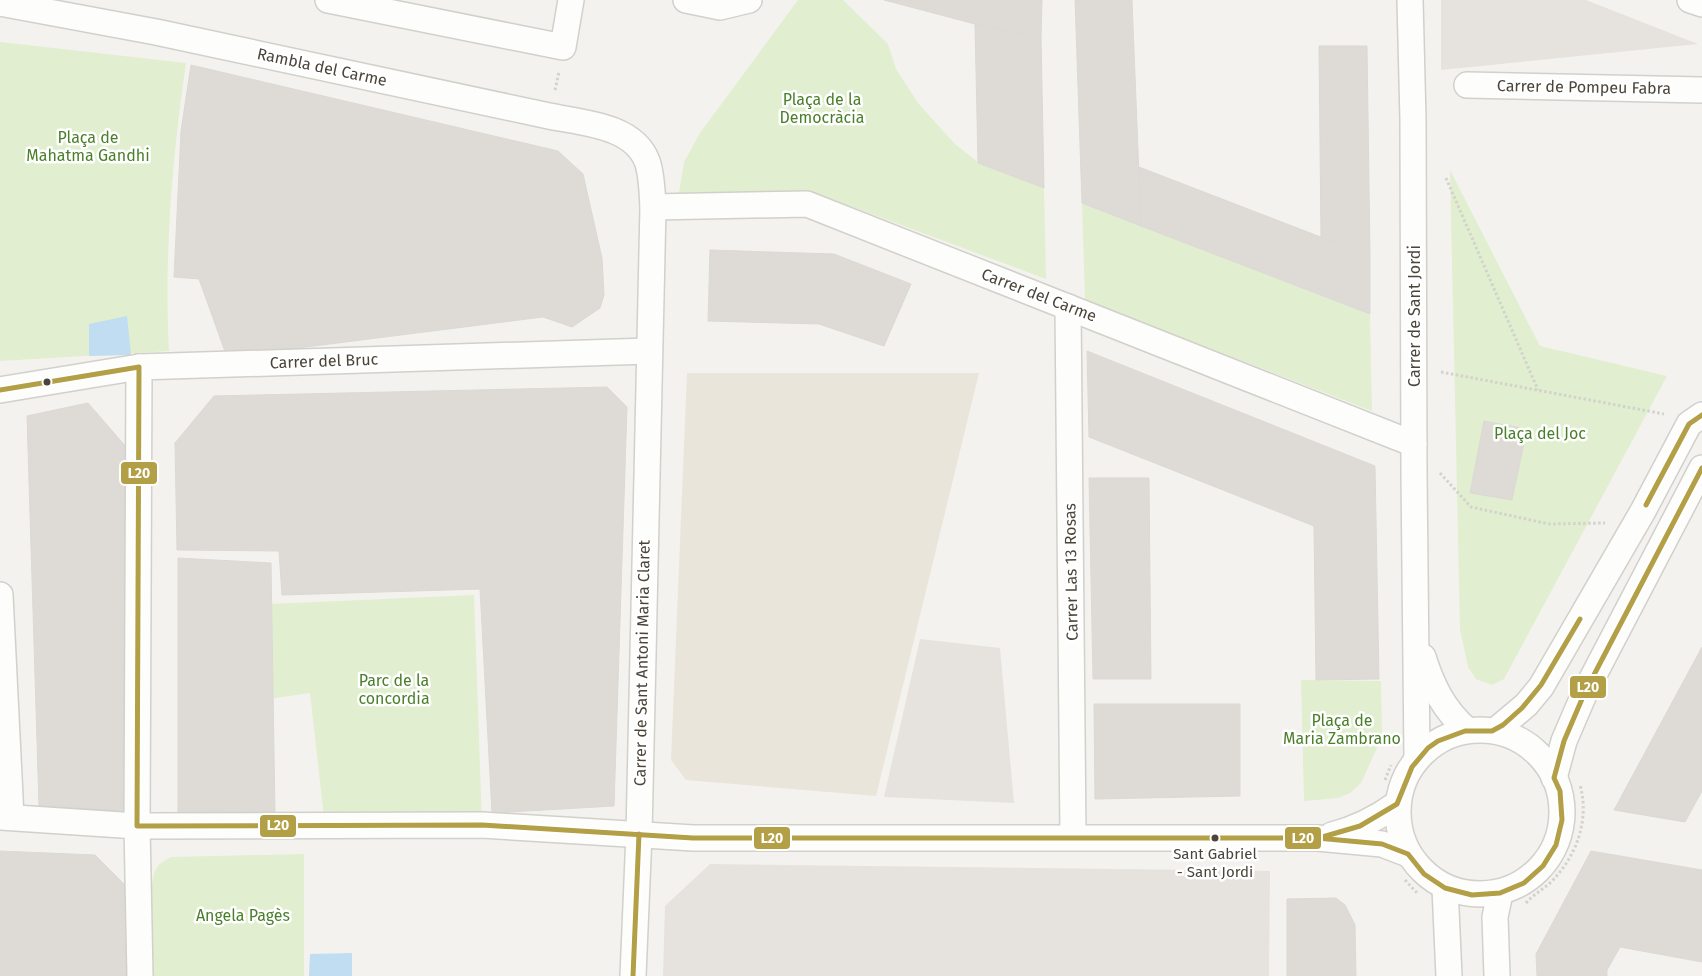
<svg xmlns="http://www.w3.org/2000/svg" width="1702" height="976" viewBox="0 0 1702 976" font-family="'Fira Sans',sans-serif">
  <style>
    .industrial { fill: #e6e2de }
    .education { fill: #eae5da }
    .green { fill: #e1eecf }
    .parking { fill: #e6e3df }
    .water { fill: #c0ddf1 }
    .building { fill: #dedbd6; stroke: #dcd9d4 }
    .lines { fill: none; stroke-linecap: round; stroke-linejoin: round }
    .street-casing { stroke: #d2d0cb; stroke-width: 28 }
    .path { stroke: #d3d2cc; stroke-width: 3; stroke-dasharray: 2.5 2.5; stroke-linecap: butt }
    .street { stroke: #fdfdfc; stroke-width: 25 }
    .bus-1-casing { stroke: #fff; stroke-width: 9 }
    .bus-1 { stroke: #b39f46; stroke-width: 5 }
    .bus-dot { fill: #4b4439; stroke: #fff; stroke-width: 2 }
    .labels { text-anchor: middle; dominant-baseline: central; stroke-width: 5; stroke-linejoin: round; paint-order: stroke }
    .bus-label { font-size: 15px; fill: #4b4439; stroke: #fff }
    .street-label { font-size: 16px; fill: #4b4439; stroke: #fff }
    .park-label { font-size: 16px; fill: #4a7f2a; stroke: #fff }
    .line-badge { stroke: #fff; stroke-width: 2 }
    .badge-label { font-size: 14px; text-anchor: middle; font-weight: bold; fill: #fff }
  </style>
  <rect width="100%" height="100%" fill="#f4f2ee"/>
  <path class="industrial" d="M710,864L1270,871L1269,976H663L665,906Z"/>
  <path class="education" d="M687,373H979L876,796L686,780L671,760Z"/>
  <g class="green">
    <path d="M798,0H843L888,44L896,69L918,103L955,144L979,163L1044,188L1046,279L810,191L679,193L684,162L700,133Z"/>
    <path d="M0,42L186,63C172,158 164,256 169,351L0,361Z"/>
    <path d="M1450,170L1540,346L1667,376L1504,679L1492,685L1476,679L1468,667L1460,629Z"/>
    <path d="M1082,203L1370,314L1372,411L1085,300Z"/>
    <path d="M474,595L482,825L324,817L310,693L268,699L271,604Z"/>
    <path d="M1301,680L1381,681L1382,737L1361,783L1350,793L1338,798L1304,801Z"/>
    <path d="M304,854V976H152C152,951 146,889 156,869C159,863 166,860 171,857Z"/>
  </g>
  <g class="parking">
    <path d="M1441,0H1586L1698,44L1441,70Z"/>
    <path d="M920,639L1000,648L1014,803L884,797Z"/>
  </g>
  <g class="water">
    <path d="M127,316L131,355L89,356V324Z"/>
    <path d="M352,953V976H309L310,954Z"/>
  </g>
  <g class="building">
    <path d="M884,0H1042L1041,38L975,24Z"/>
    <path d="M1075,0H1132L1141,226L1082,203Z"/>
    <path d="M975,24L1041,38L1044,188L978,163Z"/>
    <path d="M1319,46H1367L1370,256L1321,238Z"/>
    <path d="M191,65L558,151L583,174L602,258L604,295L600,308L572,327L543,317L227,357L199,279L174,277L181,131Z"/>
    <path d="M1139,167L1370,256V314L1141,226Z"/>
    <path d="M710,250L834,254L911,284L884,346L819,324L708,321Z"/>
    <path d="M1087,351L1375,466L1379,679L1316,680L1314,526L1089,437Z"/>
    <path d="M607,387L627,407L614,806L492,813L480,589L282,595L279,551L177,550L175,443L214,396Z"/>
    <path d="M88,403L127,448L125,811L39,806L27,416Z"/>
    <path d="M1484,421L1527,429L1512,500L1470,493Z"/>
    <path d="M1089,478H1149L1151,679H1093Z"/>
    <path d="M178,558L271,563L275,814L178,816Z"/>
    <path d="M1702,647V791L1685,822L1614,810Z"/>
    <path d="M1094,704H1240V796L1095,799Z"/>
    <path d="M0,851L95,855L128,888L126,976H0Z"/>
    <path d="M1591,851L1702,870V962L1620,947L1607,970V976H1537L1536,954Z"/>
    <path d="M1336,898L1345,905L1355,925L1356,976H1287V899Z"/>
  </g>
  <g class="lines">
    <defs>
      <g id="street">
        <path d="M328,0L563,47L571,0"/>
        <path d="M686,0L720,7L749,0"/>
        <path d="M1410,0L1413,120L1414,474L1417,758"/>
        <path d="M1690,0L1702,4"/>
        <path d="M0,3L156,32L549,116C582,123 633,125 647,161C652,174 652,193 653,207L639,834L633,976"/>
        <path d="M1467,85L1702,90"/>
        <path d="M653,207L807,204L1414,444"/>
        <path d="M1068,307L1073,837"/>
        <path d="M139,367L137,826L140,976"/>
        <path d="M0,390L139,367L649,351"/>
        <path d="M0,595L11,817"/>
        <path d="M1423,657C1432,686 1444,710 1467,730"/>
        <circle cx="1480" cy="812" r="82"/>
        <path d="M1495,731L1526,705L1541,687L1643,511L1689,424L1702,415"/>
        <path d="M1554,778L1564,741L1585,692L1702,468"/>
        <path d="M0,817L137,826L482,825L693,838H1317L1382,844L1408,854"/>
        <path d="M1332,835C1357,829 1376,819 1397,804"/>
        <path d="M1445,888L1449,976"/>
        <path d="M1497,976L1495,917L1500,893"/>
      </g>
    </defs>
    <use href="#street" class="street-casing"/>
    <g class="path">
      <path d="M555,90L559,72"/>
      <path d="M1446,178L1538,390"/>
      <path d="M1441,372L1664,414"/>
      <path d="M1440,473L1471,507L1549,524L1605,523"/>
      <path d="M1385,780L1391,765"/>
      <path d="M1405,880L1418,894"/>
      <path d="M1526,903C1533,895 1542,890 1550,883C1576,858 1590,820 1580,785"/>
    </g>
    <use href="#street" class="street"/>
    <defs>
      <g id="bus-1">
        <path d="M0,390L139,367L137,826L482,825L693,838H1317L1382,844L1408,854L1424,874L1445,888L1472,895L1500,893L1524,883L1543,866L1556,845L1562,820L1560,791L1554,778L1564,741L1585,692L1702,468"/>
        <path d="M1646,505L1689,424L1702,415"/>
        <path d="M1319,838L1360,826L1397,804L1412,767L1428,748L1438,741L1465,731H1492L1503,725L1522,708L1541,685L1580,619"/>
        <path d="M633,976L639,834"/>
      </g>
    </defs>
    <use href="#bus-1" class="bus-1-casing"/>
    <use href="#bus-1" class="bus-1"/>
  </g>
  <g class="bus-dot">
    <circle cx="47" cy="382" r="4.5"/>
    <circle cx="1215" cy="838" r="4.5"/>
  </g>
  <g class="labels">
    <g class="bus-label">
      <text x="1215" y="854">Sant Gabriel<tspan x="1215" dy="18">- Sant Jordi</tspan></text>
    </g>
    <g class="street-label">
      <text transform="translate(322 67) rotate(12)">Rambla del Carme</text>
      <text transform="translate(1584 87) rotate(1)">Carrer de Pompeu Fabra</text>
      <text transform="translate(1039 295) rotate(21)">Carrer del Carme</text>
      <text transform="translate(1414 316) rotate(-90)">Carrer de Sant Jordi</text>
      <text transform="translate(324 361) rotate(-2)">Carrer del Bruc</text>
      <text transform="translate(1071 572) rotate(-91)">Carrer Las 13 Rosas</text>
      <text transform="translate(642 663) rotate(-89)">Carrer de Sant Antoni Maria Claret</text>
    </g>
    <g class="park-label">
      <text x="822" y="99">Plaça de la<tspan x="822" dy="18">Democràcia</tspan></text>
      <text x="88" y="137">Plaça de<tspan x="88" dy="18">Mahatma Gandhi</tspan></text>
      <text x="1540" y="433">Plaça del Joc</text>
      <text x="394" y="680">Parc de la<tspan x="394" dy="18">concordia</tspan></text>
      <text x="1342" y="720">Plaça de<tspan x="1342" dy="18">Maria Zambrano</tspan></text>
      <text x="243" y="915">Angela Pagès</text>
    </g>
  </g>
  <g class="line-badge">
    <rect x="120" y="461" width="38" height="24" rx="5" fill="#b39f46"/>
    <rect x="1569" y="675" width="38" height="24" rx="5" fill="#b39f46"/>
    <rect x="259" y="814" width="38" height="24" rx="5" fill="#b39f46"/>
    <rect x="753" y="826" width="38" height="24" rx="5" fill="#b39f46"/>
    <rect x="1284" y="826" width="38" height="24" rx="5" fill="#b39f46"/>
  </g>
  <g class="badge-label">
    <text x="139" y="478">L20</text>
    <text x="1588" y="692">L20</text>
    <text x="278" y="830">L20</text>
    <text x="772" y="843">L20</text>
    <text x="1303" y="843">L20</text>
  </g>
</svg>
